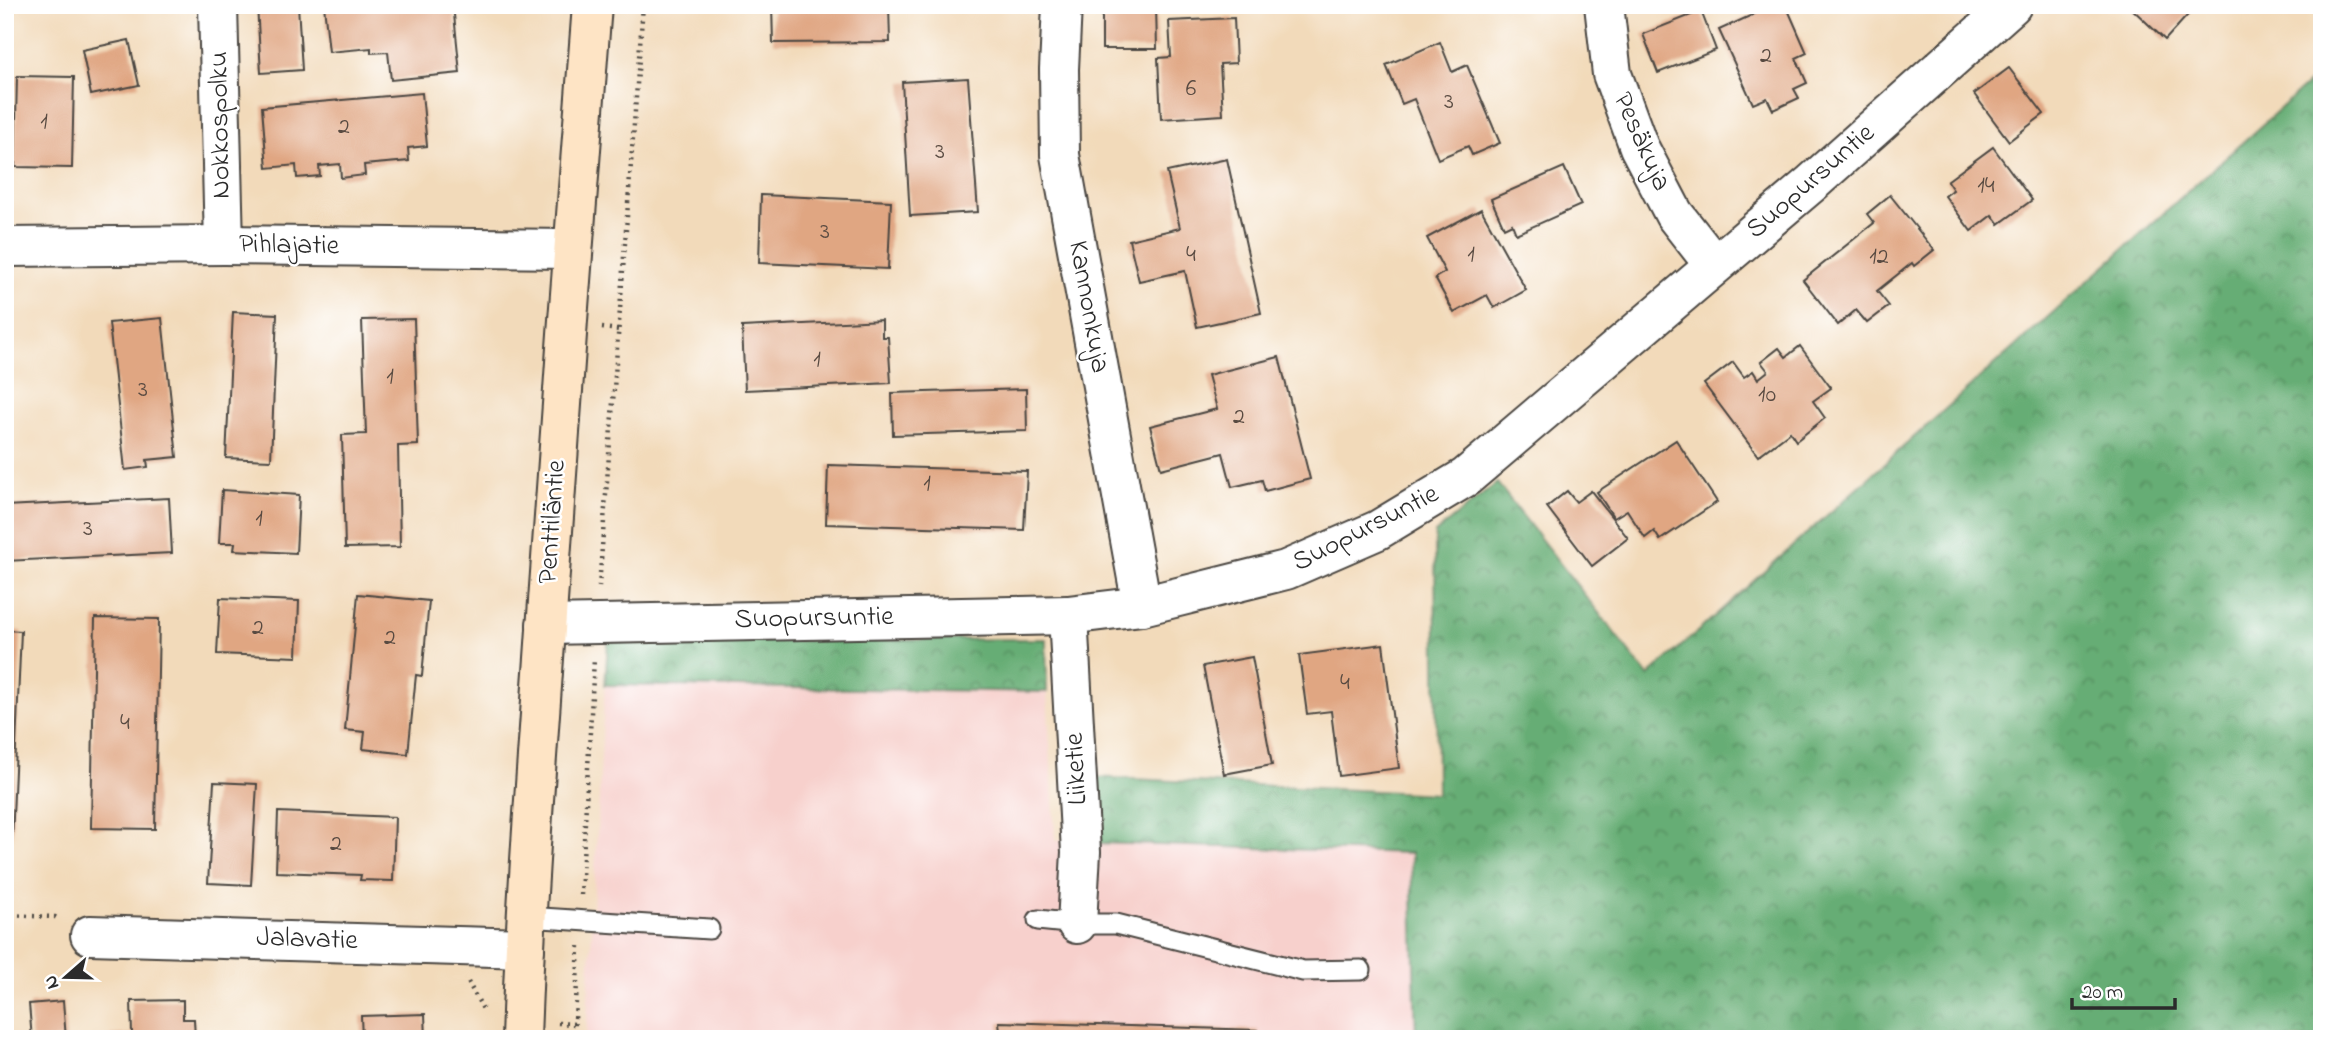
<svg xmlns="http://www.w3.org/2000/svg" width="2327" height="1044" viewBox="0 0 2327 1044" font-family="'Indie Flower',sans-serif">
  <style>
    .built { fill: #f7d0cc }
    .forest { fill: url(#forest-crowns); stroke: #486c50; stroke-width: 2 }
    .building { fill: #e0a682 }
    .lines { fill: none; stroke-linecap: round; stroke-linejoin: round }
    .lane-casing { stroke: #494540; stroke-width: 23 }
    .street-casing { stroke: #494540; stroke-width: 42 }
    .secondary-casing { stroke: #494540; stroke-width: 42 }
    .path { stroke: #494540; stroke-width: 4.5; stroke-dasharray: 2 5; stroke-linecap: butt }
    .lane { stroke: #fff; stroke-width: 19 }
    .street { stroke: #fff; stroke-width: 38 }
    .secondary { stroke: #fee4c5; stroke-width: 38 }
    .labels { text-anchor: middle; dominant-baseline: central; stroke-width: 5; stroke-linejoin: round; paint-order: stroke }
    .number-label { font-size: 24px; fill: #584a41 }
    .street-label { font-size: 28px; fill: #2b2b2b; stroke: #fff }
  </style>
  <defs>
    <pattern id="forest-crowns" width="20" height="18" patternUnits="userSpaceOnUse" patternTransform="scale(1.75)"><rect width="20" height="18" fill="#66ad74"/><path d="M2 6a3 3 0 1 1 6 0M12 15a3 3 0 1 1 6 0" fill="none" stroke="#548d5f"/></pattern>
  </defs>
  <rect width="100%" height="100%" fill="#fff"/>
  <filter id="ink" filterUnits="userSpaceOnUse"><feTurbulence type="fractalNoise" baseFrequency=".0143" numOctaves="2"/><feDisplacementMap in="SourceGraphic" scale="14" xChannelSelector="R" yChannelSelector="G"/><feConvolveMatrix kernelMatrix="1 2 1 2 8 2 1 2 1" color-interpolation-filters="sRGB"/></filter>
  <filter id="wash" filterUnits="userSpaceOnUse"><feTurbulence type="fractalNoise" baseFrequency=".00686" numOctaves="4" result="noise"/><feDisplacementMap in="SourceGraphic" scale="28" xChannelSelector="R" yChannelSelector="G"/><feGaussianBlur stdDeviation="1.57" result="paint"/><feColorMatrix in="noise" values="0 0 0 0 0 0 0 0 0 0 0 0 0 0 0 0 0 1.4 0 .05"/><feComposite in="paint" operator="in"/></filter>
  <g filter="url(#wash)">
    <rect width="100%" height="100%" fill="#f2daba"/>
    <path class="built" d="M605,685L1047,692L1055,840L1411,853L1416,1039H586Z"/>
    <g class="forest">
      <path d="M2322,71V1039H1416L1411,853L1097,843L1093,777L1437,794L1435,533L1497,483L1648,676Z"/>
      <path d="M1046,639L1047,692L605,685L608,642Z"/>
    </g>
    <g id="blocks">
      <g class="building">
        <path d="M257,5H298L302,70L261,73Z"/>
        <path d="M324,5H453L460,73L391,80L388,52L371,53V48L329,52Z"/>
        <path d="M772,5H889L890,42L773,43Z"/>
        <path d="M1102,5H1156L1157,49H1102Z"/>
        <path d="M1774,5H1786L1807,53L1796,58L1807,83L1794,89L1799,98L1773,110L1767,98L1753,104L1719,30Z"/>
        <path d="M2128,5H2197L2165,40Z"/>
        <path d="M1701,11L1716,50L1658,73L1643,34Z"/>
        <path d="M1234,18L1236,63L1220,64L1223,115L1161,119L1158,58L1171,57L1169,21Z"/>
        <path d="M129,40L139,85L91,95L82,50Z"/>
        <path d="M1440,42L1452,72L1467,65L1500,143L1472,155L1468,146L1438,159L1414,99L1402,104L1386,65Z"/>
        <path d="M2009,68L2044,114L2009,141L1974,94Z"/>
        <path d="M17,76L74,77L72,168L15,167Z"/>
        <path d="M968,78L978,212L910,216L902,82Z"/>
        <path d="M422,93L427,146L408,148L409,161L364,165L365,175L341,178L340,164L319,166L320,176L297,178L296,165L267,168L262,107Z"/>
        <path d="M1993,147L2032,200L1999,224L1992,215L1971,231L1945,196L1953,190L1947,181Z"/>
        <path d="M1227,159L1261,313L1197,327L1185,271L1139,281L1129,240L1180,228L1167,172Z"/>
        <path d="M1564,167L1581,205L1516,234L1512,224L1504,228L1491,199Z"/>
        <path d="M761,195L891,201L888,269L759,263Z"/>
        <path d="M1890,195L1934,250L1914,266L1912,263L1877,291L1889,306L1867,323L1856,310L1838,325L1803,280L1874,223L1867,214Z"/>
        <path d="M1481,209L1526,290L1494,308L1487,295L1454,313L1435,278L1445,272L1427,238Z"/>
        <path d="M233,312L277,314L271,460L226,458Z"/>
        <path d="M162,318L177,457L147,460L148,467L125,470L109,323Z"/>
        <path d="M414,319L418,445L398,446L400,547L345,548L342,435L366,434L362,320Z"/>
        <path d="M882,320V337H888L891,383L745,390L742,327Z"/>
        <path d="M1800,346L1831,388L1813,401L1825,418L1796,441L1790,432L1758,456L1704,384L1733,362L1744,377L1753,371L1758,379L1768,371L1761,362L1779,348L1786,357Z"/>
        <path d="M1279,357L1310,479L1265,491L1262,480L1232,487L1223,453L1161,469L1150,426L1217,409L1208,375Z"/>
        <path d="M1026,389L1027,431L893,435L892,393Z"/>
        <path d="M1676,440L1717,502L1660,540L1654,531L1645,538L1627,510L1614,518L1597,492Z"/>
        <path d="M828,465L1027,471L1024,530L826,524Z"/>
        <path d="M222,490L299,495L296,553L234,550L235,543H219Z"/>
        <path d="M1567,491L1576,502L1591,491L1628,538L1592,566L1547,507Z"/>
        <path d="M169,498L172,553L5,561V506Z"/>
        <path d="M358,594L429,601L422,676L416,675L408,754L363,749L365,732L345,730Z"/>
        <path d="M220,598L299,601L297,657L217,654Z"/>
        <path d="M95,618L159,619L155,829L91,828Z"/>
        <path d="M5,630L21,631L12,840H5Z"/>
        <path d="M1383,644L1399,768L1339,776L1331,711L1307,714L1299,655Z"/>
        <path d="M1252,657L1272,765L1224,774L1203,666Z"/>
        <path d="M214,782L257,784L251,885L208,883Z"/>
        <path d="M278,812L395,817L393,881L360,880L361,875L276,872Z"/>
        <path d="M183,1000V1019H194L195,1039H110V1035L132,1034L131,1001Z"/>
        <path d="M63,1001L66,1039H32L29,1004Z"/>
        <path d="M425,1014L426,1039H362L361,1016Z"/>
        <path d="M999,1022L1258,1030V1039H1001Z"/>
      </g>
    </g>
  </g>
  <g filter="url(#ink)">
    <use href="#blocks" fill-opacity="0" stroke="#494540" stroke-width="2"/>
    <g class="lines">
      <defs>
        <g id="lane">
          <path d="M527,917L709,929"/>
          <path d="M1038,920L1077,924H1116L1303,971L1361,970"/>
        </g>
        <g id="street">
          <path d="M218,5L224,245"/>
          <path d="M1062,5L1059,69L1060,155L1142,606"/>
          <path d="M1604,5L1612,74L1639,147L1674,214L1714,265"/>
          <path d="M5,247L224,245L572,249"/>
          <path d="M1068,615L1081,852L1077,924"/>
          <path d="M546,625L1068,615L1142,606L1286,570L1378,530L1466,477L1812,183L2012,5"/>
          <path d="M90,935L525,948"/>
        </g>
        <path id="secondary" d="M521,1039C526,893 538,747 548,601C562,402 576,204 592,5"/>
      </defs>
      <use href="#lane" class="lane-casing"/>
      <use href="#street" class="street-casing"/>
      <use href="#secondary" class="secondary-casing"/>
      <g class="path">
        <path d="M602,328L619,330"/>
        <path d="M599,587L643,5"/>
        <path d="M581,895L594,659"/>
        <path d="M5,915L55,917L60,920"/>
        <path d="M468,982L484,1011"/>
        <path d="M558,1023L575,1024"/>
        <path d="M574,1039L579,945"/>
      </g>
      <use href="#lane" class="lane"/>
      <use href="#street" class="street"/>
      <use href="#secondary" class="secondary"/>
    </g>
  </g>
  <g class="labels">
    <g class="number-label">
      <text x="1766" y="56">2</text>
      <text x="1191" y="89">6</text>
      <text x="1449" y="102">3</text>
      <text x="44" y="122">1</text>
      <text x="344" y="127">2</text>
      <text x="940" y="152">3</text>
      <text x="1986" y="186">14</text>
      <text x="825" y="232">3</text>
      <text x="1191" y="255">4</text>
      <text x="1471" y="255">1</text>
      <text x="1879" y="257">12</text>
      <text x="817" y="360">1</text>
      <text x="390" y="377">1</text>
      <text x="143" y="390">3</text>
      <text x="1767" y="395">10</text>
      <text x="1239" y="417">2</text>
      <text x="927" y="484">1</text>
      <text x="259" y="519">1</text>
      <text x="88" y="529">3</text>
      <text x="258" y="628">2</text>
      <text x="390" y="638">2</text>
      <text x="1345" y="683">4</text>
      <text x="125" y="723">4</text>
      <text x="336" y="844">2</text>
    </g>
    <g class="street-label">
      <text transform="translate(221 125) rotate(-91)">Nokkospolku</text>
      <text transform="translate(1641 142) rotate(66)">Pesäkuja</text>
      <text transform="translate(1811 182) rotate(-41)">Suopursuntie</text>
      <text transform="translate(289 246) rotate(1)">Pihlajatie</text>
      <text transform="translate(1088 307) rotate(80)">Kannonkuja</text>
      <text transform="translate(553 522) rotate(-86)">Penttiläntie</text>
      <text transform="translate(1366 529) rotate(-27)">Suopursuntie</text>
      <text transform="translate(814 619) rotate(-1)">Suopursuntie</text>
      <text transform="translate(1077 769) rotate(-93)">Liiketie</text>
      <text transform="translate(307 940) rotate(2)">Jalavatie</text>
    </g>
  </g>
  <rect width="2327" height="1044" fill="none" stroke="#fff" stroke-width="28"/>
  <g transform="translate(66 977) rotate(250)" stroke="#ffffff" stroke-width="5" paint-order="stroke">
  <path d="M0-5L12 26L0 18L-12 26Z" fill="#2b2b2b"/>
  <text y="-10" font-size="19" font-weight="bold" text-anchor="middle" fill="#2b2b2b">N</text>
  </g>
  <path d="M2072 998v10h103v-10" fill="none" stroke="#2b2b2b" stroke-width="3.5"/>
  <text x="2082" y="998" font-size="21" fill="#2b2b2b" stroke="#ffffff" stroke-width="5" paint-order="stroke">20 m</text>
</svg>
